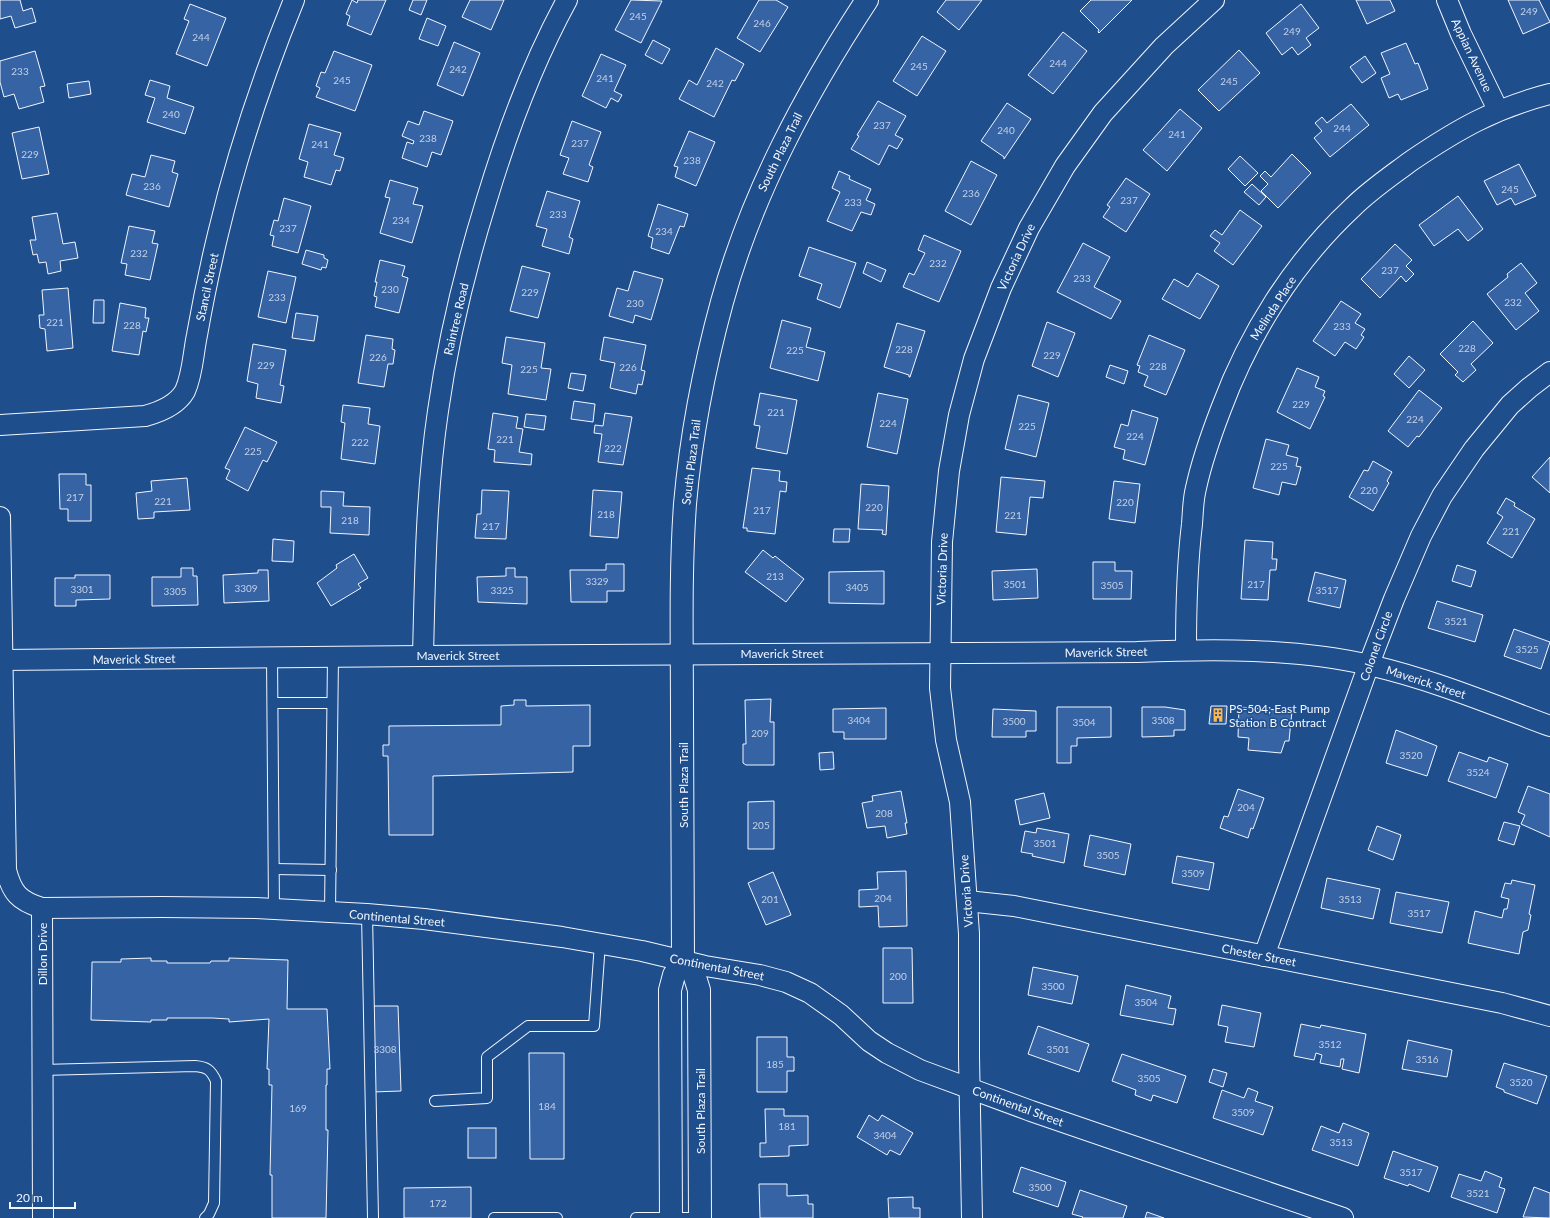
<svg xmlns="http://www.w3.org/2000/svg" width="1550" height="1218" viewBox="0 0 1550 1218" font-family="Lato,sans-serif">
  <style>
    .building { fill: #3563a3; stroke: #f2f6ff }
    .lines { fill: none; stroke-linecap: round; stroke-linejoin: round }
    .lane-casing { stroke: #f2f6ff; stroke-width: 12 }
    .street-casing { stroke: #f2f6ff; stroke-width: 22 }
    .secondary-casing { stroke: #f2f6ff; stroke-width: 24 }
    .lane { stroke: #1f4e8c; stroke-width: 10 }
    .street { stroke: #1f4e8c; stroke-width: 20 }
    .secondary { stroke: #1f4e8c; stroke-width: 22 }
    .labels { text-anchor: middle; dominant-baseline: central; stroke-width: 3; stroke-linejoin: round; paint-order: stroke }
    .number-label { font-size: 10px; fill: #c3d1e8 }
    .street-label { font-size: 12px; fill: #f2f6ff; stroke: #1f4e8c }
    .poi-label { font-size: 12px; fill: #f2f6ff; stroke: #1f4e8c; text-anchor: start }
  </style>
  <rect width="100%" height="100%" fill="#1f4e8c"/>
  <g class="building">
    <path d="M0,0H20L23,11L32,8L36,22L15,28L11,16L0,19Z"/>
    <path d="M352,0L357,3L358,0H386L371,35L347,25L350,16L346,14Z"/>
    <path d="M413,0H427L421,15L409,10Z"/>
    <path d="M470,0H504L491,30L462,17Z"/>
    <path d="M631,0L662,1L641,43L615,30Z"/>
    <path d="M759,0H776L788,7L760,52L737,38Z"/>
    <path d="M946,0H982L959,30L937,12Z"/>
    <path d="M1091,0H1132L1099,33L1098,32L1099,30L1080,11Z"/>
    <path d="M1356,0H1390L1395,11L1367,24Z"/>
    <path d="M1508,0H1539L1550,22L1523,34Z"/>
    <path d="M190,4L226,18L207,66L176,54L189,21L184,19Z"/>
    <path d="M1301,4L1319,28L1306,38L1311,45L1298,55L1292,47L1282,55L1266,33Z"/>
    <path d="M427,18L446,26L438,46L419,39Z"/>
    <path d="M1063,32L1087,51L1053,94L1028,75Z"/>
    <path d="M922,36L946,51L917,96L893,81Z"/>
    <path d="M653,40L670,49L662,64L645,55Z"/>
    <path d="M454,42L480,53L463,96L437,85Z"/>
    <path d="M1406,43L1415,64L1418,63L1428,89L1401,100L1398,94L1389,98L1381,78L1390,74L1381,53Z"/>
    <path d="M716,48L744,64L735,81L732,80L714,117L679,99L689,80L697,85Z"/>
    <path d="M1239,50L1260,73L1219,111L1198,90Z"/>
    <path d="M35,51L45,86L40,87L44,102L19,109L14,94L4,97L0,82V61Z"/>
    <path d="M334,51L372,65L355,111L316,97L320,88L316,86L321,72L325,73Z"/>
    <path d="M601,54L626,65L614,91L622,95L618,102L611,98L606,108L582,96Z"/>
    <path d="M1365,56L1376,73L1362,83L1350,67Z"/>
    <path d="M150,80L170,86L167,98L194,107L185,134L147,122L155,98L145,95Z"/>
    <path d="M89,81L91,94L69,98L67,84Z"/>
    <path d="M878,101L906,116L895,135L903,139L897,149L889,145L879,165L851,149L859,136L857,135Z"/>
    <path d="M1007,103L1031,119L1004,159V157L981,141Z"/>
    <path d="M1351,104L1369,125L1330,157L1314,138L1322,131L1315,123L1322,117L1327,123Z"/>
    <path d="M1180,109L1202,128L1167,171L1143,150Z"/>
    <path d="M424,111L453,121L441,155L432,152L427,167L402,158L407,142L413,144L414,141L402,136L408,121L419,125Z"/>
    <path d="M572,121L601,132L589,165L593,167L588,182L563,174L569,158L560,155Z"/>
    <path d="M309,124L341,133L334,155L344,158L340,171L336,170L331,185L304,177L308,162L299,159Z"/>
    <path d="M39,127L49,174L22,179L12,133Z"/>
    <path d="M689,131L715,142L696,186L675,177L678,167L674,166Z"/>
    <path d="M1292,154L1311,173L1278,208L1261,191L1268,184L1260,176L1265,171L1271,177Z"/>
    <path d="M151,155L175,161L172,172L178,174L169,207L126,195L132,174L145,177Z"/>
    <path d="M1240,156L1258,173L1245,186L1228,169Z"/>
    <path d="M971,161L997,175L971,225L945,211Z"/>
    <path d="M1519,164L1536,196L1515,205L1511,198L1497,205L1484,181Z"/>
    <path d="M839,171L850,176L849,179L871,189L866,200L875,204L871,215L861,212L852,231L827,221L840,192L832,188Z"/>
    <path d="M1126,178L1150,194L1126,232L1103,217L1110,207L1107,205Z"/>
    <path d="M390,180L418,188L413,204L423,206L412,243L380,233L390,198L385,197Z"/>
    <path d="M1252,184L1266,197L1259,205L1244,192Z"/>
    <path d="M547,191L580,201L569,237L573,239L569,254L542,246L547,229L536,226Z"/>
    <path d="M1458,196L1483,229L1468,241L1458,229L1434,246L1419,225Z"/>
    <path d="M284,198L311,206L298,253L272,246L274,236L270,235L274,220L278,221Z"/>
    <path d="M658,204L688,214L684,227L680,226L669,254L651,248L653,238L648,236Z"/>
    <path d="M1240,210L1262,226L1233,265L1214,251L1220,243L1210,236L1215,230L1222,235Z"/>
    <path d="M57,213L63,244L75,242L78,258L60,261L61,271L48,274L46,262L39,263L37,254L33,255L30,240H36L32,217Z"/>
    <path d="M129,226L155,231L152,243L158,244L150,280L125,275L127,264L121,263Z"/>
    <path d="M924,235L961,251L939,302L903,287L909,273L914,275L925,253L918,250Z"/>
    <path d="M1083,243L1110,257L1094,287L1121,301L1111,319L1057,292Z"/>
    <path d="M1395,244L1412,260L1406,266L1414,274L1406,282L1401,276L1380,298L1361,279Z"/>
    <path d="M809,247L856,263L840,308L817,299L822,284L799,276Z"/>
    <path d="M306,250L324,255V258L328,260L326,268L322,267L321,270L302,264Z"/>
    <path d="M380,260L405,266L402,276L408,278L399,313L375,307L377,297L374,296L377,282H375Z"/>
    <path d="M867,262L886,270L881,282L863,273Z"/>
    <path d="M1521,263L1537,283L1525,293L1539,311L1516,330L1487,294L1508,277L1507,274Z"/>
    <path d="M522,266L550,273L538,318L510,311Z"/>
    <path d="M268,271L296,277L286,323L258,317Z"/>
    <path d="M634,271L663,279L651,320L635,315L633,323L609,316L617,288L628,291Z"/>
    <path d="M1197,273L1219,286L1200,319L1162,299L1174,279L1188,287Z"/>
    <path d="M68,288L73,348L47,351L45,329L40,328L39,315H44L42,290Z"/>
    <path d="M94,300H104V323H93Z"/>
    <path d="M1341,301L1361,314L1355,323L1365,329L1361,335L1364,337L1356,349L1345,342L1335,356L1313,341Z"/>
    <path d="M120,303L146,308L145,318H149L146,332L143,331L139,355L112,351Z"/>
    <path d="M296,313L318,316L314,341L292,338Z"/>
    <path d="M782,320L811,328L806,347L825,352L818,381L770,368Z"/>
    <path d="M1473,321L1493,343L1471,364L1476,370L1463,382L1455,375L1458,372L1440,354Z"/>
    <path d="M1047,322L1075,333L1058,377L1032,366Z"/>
    <path d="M897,323L925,331L910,377H909V375L884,367Z"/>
    <path d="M366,335L393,339L392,349L395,350L393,364H388L384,387L358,383Z"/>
    <path d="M1149,335L1185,350L1166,395L1144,386L1148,376L1138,372L1140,366L1137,365Z"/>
    <path d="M506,337L545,343L541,368L551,369L546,400L508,394L512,365L502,363Z"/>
    <path d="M604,337L646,345L641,370L645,371L642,385L638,384L636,394L610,388L615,363L600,360Z"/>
    <path d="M253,344L286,350L280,385L284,386L281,403L256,398L258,384L247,381Z"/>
    <path d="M1409,356L1425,370L1409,388L1394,374Z"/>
    <path d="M1110,365L1128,371L1124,384L1106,377Z"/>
    <path d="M1297,368L1319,377L1315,387L1325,391L1323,396L1325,397L1310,429L1277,412Z"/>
    <path d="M571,373L586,375L583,391L568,388Z"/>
    <path d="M1419,390L1442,408L1419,437L1417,436L1408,447L1388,431Z"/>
    <path d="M760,393L797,400L787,454L756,448L760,426L754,425Z"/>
    <path d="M878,393L908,399L897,454L867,447Z"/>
    <path d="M1018,395L1049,403L1036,457L1005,449Z"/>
    <path d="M574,401L595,404L593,422L571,419Z"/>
    <path d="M343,405L370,408L368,424L380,426L375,464L341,459L345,423L341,422Z"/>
    <path d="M1132,410L1158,418L1145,465L1123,459L1125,450L1114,447L1121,424L1128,426Z"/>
    <path d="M493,413L518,417L516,428L523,429L519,452L532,454L531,465L494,462L495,450L488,449Z"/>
    <path d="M605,413L632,417L623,465L598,462L602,434L594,433L595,425L603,426Z"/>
    <path d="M526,414L546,416L544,430L524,427Z"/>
    <path d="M245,427L277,442L267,462L263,460L248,491L226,479L230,470L225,468Z"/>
    <path d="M1266,439L1289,445L1286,455L1298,458L1296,466L1301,467L1296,485L1282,482L1279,495L1253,488Z"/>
    <path d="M1550,457V493L1532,477Z"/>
    <path d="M1373,461L1392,472L1387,481L1389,483L1373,511L1349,497L1364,470L1368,471Z"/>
    <path d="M752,468L780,471L779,481L787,482L786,492L780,491L775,534L747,531V528H743Z"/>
    <path d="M59,474H86V485H91V521H68V509H60Z"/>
    <path d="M1001,477L1045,481L1043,498L1030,497L1026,535L996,532Z"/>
    <path d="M187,478L190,510L154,512V518L138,519L136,493L152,491L151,481Z"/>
    <path d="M1114,481L1140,484L1135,523L1109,519Z"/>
    <path d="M861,484L889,486L886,535L882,534L883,530L858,529Z"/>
    <path d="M482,490L509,491L506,539L475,538L477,514H481Z"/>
    <path d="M593,490L622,492L618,538L590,536Z"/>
    <path d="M321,491L344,492L343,506L370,507L369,535L330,533L331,507H321Z"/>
    <path d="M1506,498L1515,503L1514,506L1535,519L1512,558L1487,543L1503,517L1497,513Z"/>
    <path d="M834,529H850L849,542H833Z"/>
    <path d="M273,539L294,541L293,562L272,561Z"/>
    <path d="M1245,540L1273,542L1272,559H1277L1276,570H1270L1268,600L1241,599Z"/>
    <path d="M763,550L773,558L775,556L804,579L786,602L745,572Z"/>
    <path d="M354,554L368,578L358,584L361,588L331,606L317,583L337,568L336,565Z"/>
    <path d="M1093,562H1115V571H1132L1131,599H1093Z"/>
    <path d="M606,564H624V591H607V602H571L570,570H606Z"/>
    <path d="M1457,565L1476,571L1471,587L1452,581Z"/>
    <path d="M181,568H193V576H197L198,605L152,606V577H181Z"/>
    <path d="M506,568H515V577H527V604L478,602L477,577L506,576Z"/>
    <path d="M1037,569L1038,598L993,600L992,571Z"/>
    <path d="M258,570H268L269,601L224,603L223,575L258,573Z"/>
    <path d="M884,571V604L829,603V572Z"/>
    <path d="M1315,572L1346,580L1340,608L1308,601Z"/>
    <path d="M75,575H110V599L76,600V606H55V578H75Z"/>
    <path d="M1437,601L1483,615L1475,642L1428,628Z"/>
    <path d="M1514,629L1550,642L1541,669L1504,656Z"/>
    <path d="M771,699L770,722H774V765H746L743,763V744H746L745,700Z"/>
    <path d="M514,700H526V706L590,705V746H573V772L433,776V835H389L388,756H383V745H389V726L501,725V706L514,705Z"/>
    <path d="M1211,706H1227L1226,724H1209Z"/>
    <path d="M1057,707H1111V737L1077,738V746H1071V763H1057Z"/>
    <path d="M1142,707H1165L1185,710V730H1174V736L1142,737Z"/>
    <path d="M1239,707L1292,711L1289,741H1285L1281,753L1248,750L1249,738L1238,737Z"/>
    <path d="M886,708V739H844V732H833V709Z"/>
    <path d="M993,709L1036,711V731H1026V737H992Z"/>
    <path d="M1396,730L1437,746L1427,776L1386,763Z"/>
    <path d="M833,752L834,769L820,770L819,753Z"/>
    <path d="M1459,752L1487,762L1489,757L1508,764L1496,798L1448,781Z"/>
    <path d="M1528,786L1550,794V837L1521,824L1525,815L1518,812Z"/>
    <path d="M1238,789L1264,798L1253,829L1251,828L1248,838L1220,828L1224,816L1228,817Z"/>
    <path d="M901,791L907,823H905L907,834L887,838L885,826L867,828L862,803L873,801L872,796Z"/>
    <path d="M1044,793L1050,818L1020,825L1015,800Z"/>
    <path d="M774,801V849H748V802Z"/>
    <path d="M1504,822L1520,826L1514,845L1498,840Z"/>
    <path d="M1377,826L1401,835L1393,860L1368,850Z"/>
    <path d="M1037,828L1069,834L1064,863L1032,856L1033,854L1021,852L1025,831L1036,833Z"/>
    <path d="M1090,835L1131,844L1125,875L1084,866Z"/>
    <path d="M1177,856L1214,863L1209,890L1172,883Z"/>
    <path d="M906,871L907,926L879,927L878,906L859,907V890L878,889L877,872Z"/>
    <path d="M773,872L791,915L766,925L748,883Z"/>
    <path d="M1327,878L1380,889L1373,919L1321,908Z"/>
    <path d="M1512,880L1535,885L1529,914L1531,915L1528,930L1523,932L1519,954L1468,943L1475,911L1502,918L1504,909H1507L1509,899L1501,897L1505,883L1511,884Z"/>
    <path d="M1396,892L1449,902L1442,933L1390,923Z"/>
    <path d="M883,948H912L913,1003H883Z"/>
    <path d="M151,958V961H167V963H210L211,961H229V958L288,960L287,1009H327L330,1069H327V1085H326V1130H328L326,1218H272V1175H270L272,1085H269V1069H267L269,1019L229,1022V1019L212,1018H167V1020H151V1022L91,1020L92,962H121V959Z"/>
    <path d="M1033,967L1078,976L1072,1004L1028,995Z"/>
    <path d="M1126,985L1171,996L1168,1008L1176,1009L1173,1025L1120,1015Z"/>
    <path d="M1222,1005L1261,1013L1254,1047L1225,1042L1228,1027L1218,1025Z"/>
    <path d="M370,1006H398L401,1091L372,1092Z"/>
    <path d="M1301,1024L1320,1028L1321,1025L1366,1034L1359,1073L1342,1069L1344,1059H1341L1340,1067L1320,1063L1322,1055L1316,1053L1314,1060L1294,1056Z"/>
    <path d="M1038,1026L1089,1044L1079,1072L1028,1054Z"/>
    <path d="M757,1037H787V1057H794V1071H787V1092H757Z"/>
    <path d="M1408,1040L1452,1050L1447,1077L1402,1069Z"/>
    <path d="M529,1053H564V1159H530Z"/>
    <path d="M1122,1054L1186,1076L1177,1103L1153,1095L1151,1101L1135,1095L1136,1090L1112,1081Z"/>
    <path d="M1504,1063L1547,1076L1537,1104L1504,1092V1090L1496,1087Z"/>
    <path d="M1213,1069L1227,1073L1223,1087L1209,1082Z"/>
    <path d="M1248,1088L1258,1092L1255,1101L1273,1107L1263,1135L1213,1118L1222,1090L1244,1098Z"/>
    <path d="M765,1109H784V1116H808V1145L789,1146V1156L760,1157V1143H766Z"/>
    <path d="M869,1115L878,1121L882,1115L913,1133L900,1155L890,1150L887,1155L857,1137Z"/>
    <path d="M1343,1123L1369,1133L1358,1166L1312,1150L1321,1126L1339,1133Z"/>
    <rect x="468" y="1128" width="28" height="30"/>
    <path d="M1393,1151L1438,1167L1429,1192L1409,1184L1408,1186L1384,1178Z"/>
    <path d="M1021,1167L1066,1182L1058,1207L1013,1192Z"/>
    <path d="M1485,1171L1502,1178L1499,1187L1505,1189L1497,1213L1451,1197L1459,1174L1481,1181Z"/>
    <path d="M759,1184H787V1196L808,1195V1204H813V1218H760Z"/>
    <path d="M471,1187V1218H404V1188Z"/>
    <path d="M1534,1187L1550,1193V1218L1523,1217Z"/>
    <path d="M1080,1190L1127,1206L1123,1218H1082L1083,1217L1072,1214Z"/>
    <path d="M913,1197V1208H920V1218H889L888,1198Z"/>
    <path d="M1147,1212L1164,1218H1145Z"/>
  </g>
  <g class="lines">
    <defs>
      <g id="lane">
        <path d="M272,657L274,909"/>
        <path d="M273,703H332"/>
        <path d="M274,869L331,870"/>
        <path d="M330,912L333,657"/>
        <path d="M367,914L373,1218"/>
        <path d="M42,1070L195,1066C207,1067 211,1070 216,1081L214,1203L209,1214L205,1218"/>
        <path d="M435,1101L487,1098V1057L528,1026H594L600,943"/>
        <path d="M494,1218H557"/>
        <path d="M636,1218H700"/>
      </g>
      <g id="street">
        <path d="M1447,0L1461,34L1498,110"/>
        <path d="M0,425L145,416C160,412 177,405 185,391C193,373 193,354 197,335C203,301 210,267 218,234C237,154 263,76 294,0"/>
        <path d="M0,517L6,870C12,893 19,901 42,908L162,907L256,908L367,914L424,919L562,937L642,951L705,966L760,975L786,982L810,993L841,1015L869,1041L887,1053L920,1070L1031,1111L1343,1218"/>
        <path d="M1186,650C1186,608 1187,565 1192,524C1193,512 1193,499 1196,488C1202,460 1211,435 1221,409C1249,334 1293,263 1352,208C1370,190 1391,176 1411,161C1458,129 1495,108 1550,94"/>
        <path d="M423,656C425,574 426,492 438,411C448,340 465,270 486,202C507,132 532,64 567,0"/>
        <path d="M2,660L423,656L1137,652C1212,649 1296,648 1369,665C1431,679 1491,704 1550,726"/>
        <path d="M967,901L1014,906L1502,1003L1550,1016"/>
        <path d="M42,908L43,1218"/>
        <path d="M1264,956L1369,664L1394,599L1421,536L1442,496L1474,449L1510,405L1529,388L1550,372"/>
        <path d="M972,1218L969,1057V934L960,802L946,740L940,688L942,542L949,471L959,415L974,359L1001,288L1029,228L1065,166L1103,113L1164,46L1214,0"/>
      </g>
      <g id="secondary">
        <path d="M683,961L694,974L699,990L700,1218"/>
        <path d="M671,1218L670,990L674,975L683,961C683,879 683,797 682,715C682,645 680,574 685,504C691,436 704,368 722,302C752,193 806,93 867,0"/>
      </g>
    </defs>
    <use href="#lane" class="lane-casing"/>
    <use href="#street" class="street-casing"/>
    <use href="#secondary" class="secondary-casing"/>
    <use href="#lane" class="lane"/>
    <use href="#street" class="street"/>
    <use href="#secondary" class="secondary"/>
  </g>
  <defs>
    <symbol id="building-bare" viewBox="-9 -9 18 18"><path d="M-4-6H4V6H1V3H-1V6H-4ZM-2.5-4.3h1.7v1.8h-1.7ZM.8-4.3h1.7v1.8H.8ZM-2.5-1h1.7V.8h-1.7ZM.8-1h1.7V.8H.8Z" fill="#ffb74d" stroke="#1f4e8c" stroke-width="2.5" paint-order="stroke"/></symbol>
  </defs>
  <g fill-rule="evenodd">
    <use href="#building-bare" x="1208" y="705" width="20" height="20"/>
  </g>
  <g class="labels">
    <g class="number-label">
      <text x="1529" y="11">249</text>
      <text x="638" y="16">245</text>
      <text x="762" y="23">246</text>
      <text x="1292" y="31">249</text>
      <text x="201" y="37">244</text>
      <text x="1058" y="63">244</text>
      <text x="919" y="66">245</text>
      <text x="458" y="69">242</text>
      <text x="20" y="71">233</text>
      <text x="605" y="78">241</text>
      <text x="342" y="80">245</text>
      <text x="1229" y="81">245</text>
      <text x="715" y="83">242</text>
      <text x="171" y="114">240</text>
      <text x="882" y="125">237</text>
      <text x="1342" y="128">244</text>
      <text x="1006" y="130">240</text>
      <text x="1177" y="134">241</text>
      <text x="428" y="138">238</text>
      <text x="580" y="143">237</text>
      <text x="320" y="144">241</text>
      <text x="30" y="154">229</text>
      <text x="692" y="160">238</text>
      <text x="152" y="186">236</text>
      <text x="1510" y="189">245</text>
      <text x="971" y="193">236</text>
      <text x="1129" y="200">237</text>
      <text x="853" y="202">233</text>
      <text x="558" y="214">233</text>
      <text x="401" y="220">234</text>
      <text x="288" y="228">237</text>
      <text x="664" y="231">234</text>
      <text x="139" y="253">232</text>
      <text x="938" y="263">232</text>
      <text x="1390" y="270">237</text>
      <text x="1082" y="278">233</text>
      <text x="390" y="289">230</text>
      <text x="530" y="292">229</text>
      <text x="277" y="297">233</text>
      <text x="1513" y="302">232</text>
      <text x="635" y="303">230</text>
      <text x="55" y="322">221</text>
      <text x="132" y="325">228</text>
      <text x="1342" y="326">233</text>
      <text x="1467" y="348">228</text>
      <text x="904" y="349">228</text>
      <text x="795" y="350">225</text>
      <text x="1052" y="355">229</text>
      <text x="378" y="357">226</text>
      <text x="266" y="365">229</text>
      <text x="1158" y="366">228</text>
      <text x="628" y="367">226</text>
      <text x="529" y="369">225</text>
      <text x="1301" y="404">229</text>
      <text x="776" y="412">221</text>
      <text x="1415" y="419">224</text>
      <text x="888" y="423">224</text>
      <text x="1027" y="426">225</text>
      <text x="1135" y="436">224</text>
      <text x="505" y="439">221</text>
      <text x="360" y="442">222</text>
      <text x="613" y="448">222</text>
      <text x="253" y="451">225</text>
      <text x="1279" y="466">225</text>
      <text x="1369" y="490">220</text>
      <text x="75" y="497">217</text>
      <text x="163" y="501">221</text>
      <text x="1125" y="502">220</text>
      <text x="874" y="507">220</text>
      <text x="762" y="510">217</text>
      <text x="606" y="514">218</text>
      <text x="1013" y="515">221</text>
      <text x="350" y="520">218</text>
      <text x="491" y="526">217</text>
      <text x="1511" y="531">221</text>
      <text x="775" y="576">213</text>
      <text x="597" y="581">3329</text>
      <text x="1015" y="584">3501</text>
      <text x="1256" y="584">217</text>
      <text x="1112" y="585">3505</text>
      <text x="857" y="587">3405</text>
      <text x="246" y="588">3309</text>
      <text x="82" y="589">3301</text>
      <text x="502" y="590">3325</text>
      <text x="1327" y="590">3517</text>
      <text x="175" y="591">3305</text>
      <text x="1456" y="621">3521</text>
      <text x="1527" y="649">3525</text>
      <text x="859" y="720">3404</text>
      <text x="1163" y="720">3508</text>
      <text x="1014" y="721">3500</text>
      <text x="1084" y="722">3504</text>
      <text x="760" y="733">209</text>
      <text x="1411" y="755">3520</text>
      <text x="1478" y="772">3524</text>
      <text x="1246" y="807">204</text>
      <text x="884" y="813">208</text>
      <text x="761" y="825">205</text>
      <text x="1045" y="843">3501</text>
      <text x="1108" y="855">3505</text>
      <text x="1193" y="873">3509</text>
      <text x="883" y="898">204</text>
      <text x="770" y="899">201</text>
      <text x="1350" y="899">3513</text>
      <text x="1419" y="913">3517</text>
      <text x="898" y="976">200</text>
      <text x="1053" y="986">3500</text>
      <text x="1146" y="1002">3504</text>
      <text x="1330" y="1044">3512</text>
      <text x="385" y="1049">3308</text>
      <text x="1058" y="1049">3501</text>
      <text x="1427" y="1059">3516</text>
      <text x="775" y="1064">185</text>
      <text x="1149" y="1078">3505</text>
      <text x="1521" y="1082">3520</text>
      <text x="547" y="1106">184</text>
      <text x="298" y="1108">169</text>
      <text x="1243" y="1112">3509</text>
      <text x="787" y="1126">181</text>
      <text x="885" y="1135">3404</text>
      <text x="1341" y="1142">3513</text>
      <text x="1411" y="1172">3517</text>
      <text x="1040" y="1187">3500</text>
      <text x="1478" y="1193">3521</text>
      <text x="438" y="1203">172</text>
    </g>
    <g class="street-label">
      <text transform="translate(1472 55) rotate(65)">Appian Avenue</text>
      <text transform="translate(780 152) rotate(-64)">South Plaza Trail</text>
      <text transform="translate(1016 257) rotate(-65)">Victoria Drive</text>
      <text transform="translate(207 287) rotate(-78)">Stancil Street</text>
      <text transform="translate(1273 308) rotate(-57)">Melinda Place</text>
      <text transform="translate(456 319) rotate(-77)">Raintree Road</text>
      <text transform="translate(691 462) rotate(-83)">South Plaza Trail</text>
      <text transform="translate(942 569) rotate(-88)">Victoria Drive</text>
      <text transform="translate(1376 646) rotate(-70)">Colonel Circle</text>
      <text transform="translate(1106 652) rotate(-1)">Maverick Street</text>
      <text x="782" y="653">Maverick Street</text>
      <text x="458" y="655">Maverick Street</text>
      <text transform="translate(134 659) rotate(-1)">Maverick Street</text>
      <text transform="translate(1426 682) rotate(18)">Maverick Street</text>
      <text transform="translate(683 785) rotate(-90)">South Plaza Trail</text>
      <text transform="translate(966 891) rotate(-94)">Victoria Drive</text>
      <text transform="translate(397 918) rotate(5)">Continental Street</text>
      <text transform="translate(42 954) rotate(-90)">Dillon Drive</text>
      <text transform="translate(1259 955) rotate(11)">Chester Street</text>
      <text transform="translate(717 967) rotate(11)">Continental Street</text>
      <text transform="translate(1018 1106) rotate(20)">Continental Street</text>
      <text transform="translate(700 1111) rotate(-90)">South Plaza Trail</text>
    </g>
    <g class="poi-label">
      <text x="1229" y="708">PS-504; East Pump<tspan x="1229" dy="14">Station B Contract</tspan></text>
    </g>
  </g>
  <path d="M10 1202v6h65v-6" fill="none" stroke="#f2f6ff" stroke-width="2"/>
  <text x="16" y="1202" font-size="12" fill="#f2f6ff" stroke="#1f4e8c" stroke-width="3" paint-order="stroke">20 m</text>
</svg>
